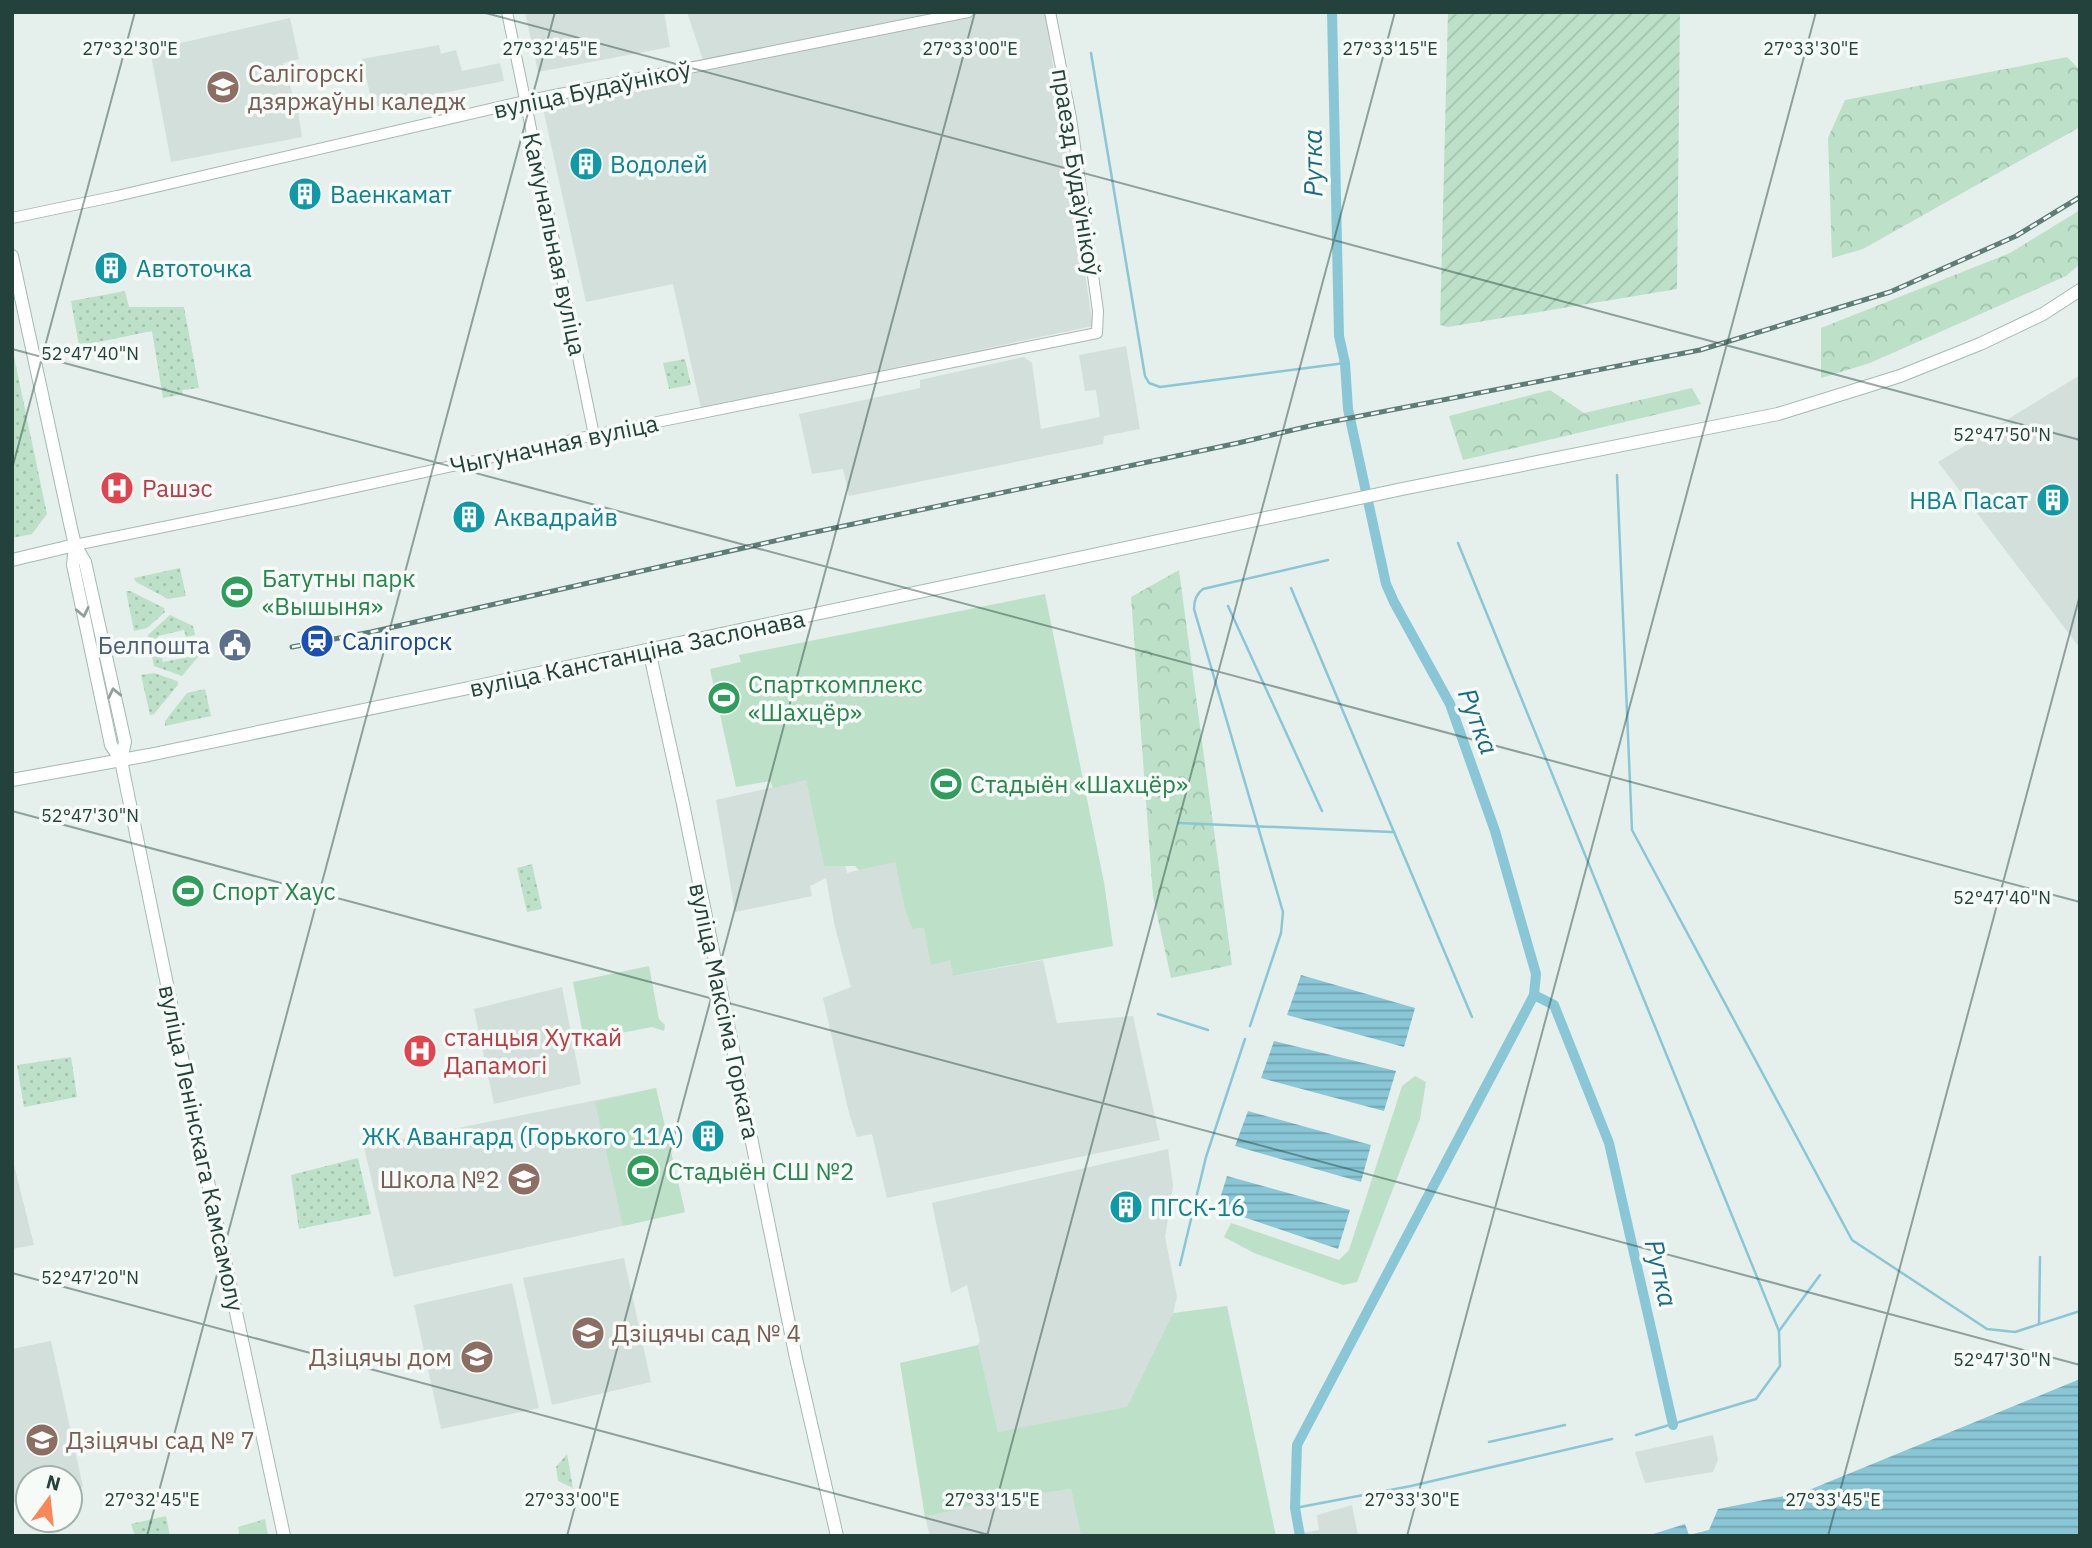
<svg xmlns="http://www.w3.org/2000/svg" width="2092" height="1548" viewBox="0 0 2092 1548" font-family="'IBM Plex Sans',sans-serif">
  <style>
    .built { fill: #d3dfda }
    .grass { fill: #bde1c8 }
    .forest { fill: url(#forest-crowns) }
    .park { fill: url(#park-dots) }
    .garden { fill: url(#garden-furrows) }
    .water { fill: url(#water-rules) }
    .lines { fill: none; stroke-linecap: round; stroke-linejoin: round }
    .stream { stroke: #8ac7d6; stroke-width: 2.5 }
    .canal { stroke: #8ac7d6; stroke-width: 10 }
    .tertiary-casing { stroke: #a7b8b3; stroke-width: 12 }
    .secondary-casing { stroke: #a2bbb3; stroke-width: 14 }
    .tertiary { stroke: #fff; stroke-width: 10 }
    .secondary { stroke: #fff; stroke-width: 12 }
    .rail-casing { stroke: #5d7d76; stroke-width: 5 }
    .rail { stroke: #f6fbf8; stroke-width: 2.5; stroke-dasharray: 8; stroke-linecap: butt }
    .oneway { stroke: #90a09d }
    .ticks { fill: none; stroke: #22423b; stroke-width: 2; stroke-opacity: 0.45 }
    .labels { text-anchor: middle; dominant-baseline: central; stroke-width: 7; stroke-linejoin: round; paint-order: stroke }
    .education-label { font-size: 24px; fill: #785e54; stroke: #f6fbf8; text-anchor: start }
    .street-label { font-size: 24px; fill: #22423b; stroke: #f6fbf8 }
    .culture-label { font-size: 24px; fill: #0d838f; stroke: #f6fbf8; text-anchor: start }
    .health-label { font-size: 24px; fill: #be3a42; stroke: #f6fbf8; text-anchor: start }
    .leisure-label { font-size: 24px; fill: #27864d; stroke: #f6fbf8; text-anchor: start }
    .transit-label { font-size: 24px; fill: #164399; stroke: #f6fbf8; text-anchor: start }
    .service-label { font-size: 24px; fill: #4e5e75; stroke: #f6fbf8; text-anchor: end }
    .water-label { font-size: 26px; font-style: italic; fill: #186b82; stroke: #f6fbf8 }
    .ticks-label { font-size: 18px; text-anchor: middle; fill: #22423b; stroke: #f6fbf8; stroke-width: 7; stroke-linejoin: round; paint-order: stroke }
  </style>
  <defs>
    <pattern id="forest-crowns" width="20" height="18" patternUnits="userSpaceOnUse" patternTransform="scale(1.75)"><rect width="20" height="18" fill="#bde1c8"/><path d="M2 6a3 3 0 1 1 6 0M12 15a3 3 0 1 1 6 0" fill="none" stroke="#a2c2ad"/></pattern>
    <pattern id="park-dots" width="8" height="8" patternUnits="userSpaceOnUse" patternTransform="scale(1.75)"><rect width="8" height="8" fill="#bde1c8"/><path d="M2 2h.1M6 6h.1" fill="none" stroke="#a2c2ad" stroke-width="1.8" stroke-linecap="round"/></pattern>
    <pattern id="garden-furrows" width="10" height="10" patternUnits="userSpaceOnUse" patternTransform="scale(1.75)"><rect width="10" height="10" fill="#bde1c8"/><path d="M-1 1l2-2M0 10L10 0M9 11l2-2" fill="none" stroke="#a2c2ad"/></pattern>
    <pattern id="water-rules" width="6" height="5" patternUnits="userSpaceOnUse" patternTransform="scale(1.75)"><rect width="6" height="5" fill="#8ac7d6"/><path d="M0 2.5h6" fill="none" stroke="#70a3af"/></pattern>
  </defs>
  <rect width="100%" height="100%" fill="#e5efeb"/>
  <g class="built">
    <path d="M525,12H664L670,47L538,72Z"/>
    <path d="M687,12H942L704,63Z"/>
    <path d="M987,12H1045L1093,326L701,408L673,284L586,302L542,104Z"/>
    <path d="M290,18L299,59L283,63L298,111L302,137L171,162L150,50Z"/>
    <path d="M439,45L441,54L456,50L462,71L500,63L504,81L373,107L362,59Z"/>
    <path d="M1126,346L1140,429L1104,436L1103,444L849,496L843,469L812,474L799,414L920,388V380L1024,357L1032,363L1041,429L1100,417L1096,390L1085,391L1079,355Z"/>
    <path d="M2080,375V648L1938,462Z"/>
    <path d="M806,780L824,865H845L847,873L895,861L905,910L912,929L924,928L950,960L954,976L1043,960L1057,1023L1133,1016L1160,1140L887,1198L872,1134L857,1137L849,1113L823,998L851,987L835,927L826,878L810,886L812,896L735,912L716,800Z"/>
    <path d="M562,987L581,1084L494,1104L474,1009Z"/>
    <path d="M656,1088L685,1212L394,1277L364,1147Z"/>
    <path d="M1168,1149L1173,1186L1165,1237L1177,1297L1173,1313L1127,1408L998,1432L978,1345L980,1341L967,1285L951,1293L932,1203Z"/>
    <path d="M12,1157L34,1245L12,1249Z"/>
    <path d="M624,1258L651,1382L552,1405L523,1278Z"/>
    <path d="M512,1283L539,1408L441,1429L414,1305Z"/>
    <path d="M51,1341L83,1487L70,1490V1478H28V1500L12,1503V1349Z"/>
    <path d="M1713,1435L1718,1460L1713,1472L1645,1483L1635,1452Z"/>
    <path d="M1071,1489L1081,1536H930L925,1517L998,1500Z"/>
    <path d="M1352,1505L1358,1536H1287L1319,1530L1317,1515Z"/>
  </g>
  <g class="grass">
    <path d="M1045,594L1104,882L1113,946L953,976L950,960L931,965L924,928L912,929L905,910L895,862L859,870L855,866H824L806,780L773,788L770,781L736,787L710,669L741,662L739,655Z"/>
    <path d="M649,966L659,1019L665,1025L664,1031L652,1027L605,1036L604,1031L590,1033V1039L584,1040L573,982Z"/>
    <path d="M1415,1076L1426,1082L1420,1119L1357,1282L1343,1285L1254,1253L1224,1237L1231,1223L1339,1260L1349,1250L1402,1086Z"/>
    <path d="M656,1088L685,1212L623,1226L595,1102Z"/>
    <path d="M1227,1306L1276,1536H1081L1071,1489L998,1500L925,1517L900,1363L978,1345L998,1432L1127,1407L1173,1313Z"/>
  </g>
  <g class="forest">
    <path d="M2067,57L2080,70V127L1863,249L1832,258L1828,138L1845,100Z"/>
    <path d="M2080,210V264L2066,276L1870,363L1821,378V328L2010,253Z"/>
    <path d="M1692,388L1701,404L1463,460L1449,416L1550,390L1584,413Z"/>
    <path d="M1179,570L1232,965L1171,978L1153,896L1131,597Z"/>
    <path d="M265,1519L268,1536H240L238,1527Z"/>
  </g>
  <g class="park">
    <path d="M125,291L129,307H184L199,388L182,390L183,394L163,398L152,331L79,346L71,301Z"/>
    <path d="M12,347L47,514L32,534L12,538Z"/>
    <path d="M685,359L691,385L669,389L663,363Z"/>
    <path d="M180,568L186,596L168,599L136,582L134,578Z"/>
    <path d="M126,591H130L164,608L165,612L147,628L134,631Z"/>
    <path d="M170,615L193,626L195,635L186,637L184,630L158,636L159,643L150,645L148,635Z"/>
    <path d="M196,648L198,657L182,676L154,666L152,657L161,655L163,662L189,657L188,649Z"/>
    <path d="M154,673L177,681L178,685L154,714L150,715L141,675Z"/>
    <path d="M205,689L211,716L165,726V721L187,693Z"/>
    <path d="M532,864L542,909L527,912L517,868Z"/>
    <path d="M71,1057L77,1097L24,1107L17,1065Z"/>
    <path d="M358,1158L371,1214L299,1229L291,1175Z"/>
    <path d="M567,1454L573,1488L558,1481L556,1467Z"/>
    <path d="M166,1516L170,1536H135L131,1524Z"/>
  </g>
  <path class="garden" d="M1448,12H1680L1677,289L1448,327L1440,325Z"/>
  <g class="water">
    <path d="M1301,975L1415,1008L1404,1047L1287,1015Z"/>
    <path d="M1274,1041L1396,1071L1384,1111L1261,1078Z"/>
    <path d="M1248,1111L1371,1145L1361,1182L1235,1146Z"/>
    <path d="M1227,1176L1350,1210L1338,1249L1217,1208Z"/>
    <path d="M2080,1379V1536H1647L1685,1524L1689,1535L1709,1530L1718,1509L1804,1492Z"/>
  </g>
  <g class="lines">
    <g class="stream">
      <path d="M1091,53L1145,376L1149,383L1160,387L1345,363"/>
      <path d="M1617,475L1632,830L1852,1240L1987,1329L2015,1332L2080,1311"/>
      <path d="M1458,543L1779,1331L1780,1366L1756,1399L1636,1435"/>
      <path d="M1291,588L1472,1017"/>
      <path d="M1228,606L1322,811"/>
      <path d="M1179,823L1392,832"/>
      <path d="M1158,1014L1208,1030"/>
      <path d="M1250,1026L1281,933L1283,912L1194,609C1194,600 1196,594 1203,589L1328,560"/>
      <path d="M1180,1265L1206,1157L1245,1039"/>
      <path d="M2039,1324L2040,1257"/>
      <path d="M1779,1331L1820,1275"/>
      <path d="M1489,1442L1565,1425"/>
      <path d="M1295,1508L1411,1486L1612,1439"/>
    </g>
    <g class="canal">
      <path d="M1332,12L1339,336L1345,363L1348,409L1386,584L1394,602L1450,704L1495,831L1536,974L1534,995L1554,1005L1609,1143L1673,1425"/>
      <path d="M1300,1536L1295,1508L1297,1445L1534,995"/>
    </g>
    <defs>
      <g id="tertiary">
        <path d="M507,12L594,435"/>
        <path d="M12,218L117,196L525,101L968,12"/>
        <path d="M75,545L296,500L613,431L1097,333L1098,311L1071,118L1050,12"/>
      </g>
      <g id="secondary">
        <path d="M12,256L71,528L75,545L85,562L125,742L121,760L125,780L198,1135L284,1536"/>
        <path d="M75,545L73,565L106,721L111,745L121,760"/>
        <path d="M12,560L75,545"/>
        <path d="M649,650L683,804L796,1358L837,1536"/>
        <path d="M12,780L149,755L478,686L1402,489L1778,414L1900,376L1980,344L2043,314L2080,290"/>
      </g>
    </defs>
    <use href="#tertiary" class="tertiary-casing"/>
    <use href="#secondary" class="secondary-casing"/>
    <use href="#tertiary" class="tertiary"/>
    <use href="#secondary" class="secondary"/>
    <defs>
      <path id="rail" d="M292,647L371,632L801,535L1238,443L1314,425L1700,350L1890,292L2016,236L2080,197"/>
    </defs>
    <use href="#rail" class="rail-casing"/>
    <use href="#rail" class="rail"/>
  </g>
  <defs><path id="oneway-chevron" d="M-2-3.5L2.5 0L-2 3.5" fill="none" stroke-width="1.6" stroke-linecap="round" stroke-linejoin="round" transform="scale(1.75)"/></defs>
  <g class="oneway">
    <use href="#oneway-chevron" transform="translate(83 612) rotate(78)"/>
    <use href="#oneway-chevron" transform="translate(114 693) rotate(-102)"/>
  </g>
  <path class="ticks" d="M482,12L2080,440M12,349L2080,902M12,469L135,12M12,811L2080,1365M12,1273L993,1536M147,1536L555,12M567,1536L975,12M987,1536L1395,12M1407,1536L1816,12M1828,1536L2080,595"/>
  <defs>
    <symbol id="university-disc" viewBox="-11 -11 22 22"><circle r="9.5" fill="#8d6e63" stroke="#f6fbf8"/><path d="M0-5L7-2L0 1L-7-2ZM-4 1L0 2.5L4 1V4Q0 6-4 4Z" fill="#fff"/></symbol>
    <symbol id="building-disc" viewBox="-11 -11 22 22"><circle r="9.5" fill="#0f9aa8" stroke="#f6fbf8"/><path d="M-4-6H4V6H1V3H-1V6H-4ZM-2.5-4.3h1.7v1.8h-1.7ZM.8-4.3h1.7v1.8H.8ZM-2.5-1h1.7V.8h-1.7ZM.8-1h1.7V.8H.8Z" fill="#fff"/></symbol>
    <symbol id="hospital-disc" viewBox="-11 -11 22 22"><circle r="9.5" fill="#e0444e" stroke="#f6fbf8"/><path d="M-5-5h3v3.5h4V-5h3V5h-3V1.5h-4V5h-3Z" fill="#fff"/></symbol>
    <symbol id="stadium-disc" viewBox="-11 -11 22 22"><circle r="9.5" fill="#2e9e5b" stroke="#f6fbf8"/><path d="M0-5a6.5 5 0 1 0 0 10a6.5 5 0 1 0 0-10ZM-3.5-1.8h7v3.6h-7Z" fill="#fff"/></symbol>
    <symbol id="station-disc" viewBox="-11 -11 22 22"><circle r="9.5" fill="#1a4fb4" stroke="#f6fbf8"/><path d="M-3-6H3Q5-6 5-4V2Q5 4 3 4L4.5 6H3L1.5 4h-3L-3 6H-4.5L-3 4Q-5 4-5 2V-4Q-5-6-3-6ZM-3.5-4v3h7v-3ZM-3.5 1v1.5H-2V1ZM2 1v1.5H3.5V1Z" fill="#fff"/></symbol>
    <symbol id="civic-disc" viewBox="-11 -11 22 22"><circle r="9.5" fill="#5c6f8a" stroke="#f6fbf8"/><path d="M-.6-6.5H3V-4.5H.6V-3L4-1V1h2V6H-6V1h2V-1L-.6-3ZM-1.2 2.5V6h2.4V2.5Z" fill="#fff"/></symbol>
    <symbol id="school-disc" viewBox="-11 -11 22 22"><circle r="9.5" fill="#8d6e63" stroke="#f6fbf8"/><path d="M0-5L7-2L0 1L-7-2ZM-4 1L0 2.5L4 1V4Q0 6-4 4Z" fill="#fff"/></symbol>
  </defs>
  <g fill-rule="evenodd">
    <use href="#university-disc" x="204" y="68" width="38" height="38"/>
    <use href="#building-disc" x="567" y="145" width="38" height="38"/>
    <use href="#building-disc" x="286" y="175" width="38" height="38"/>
    <use href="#building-disc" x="92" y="249" width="38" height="38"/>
    <use href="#hospital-disc" x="98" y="469" width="38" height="38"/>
    <use href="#building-disc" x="2034" y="481" width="38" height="38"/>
    <use href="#building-disc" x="450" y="498" width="38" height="38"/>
    <use href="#stadium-disc" x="218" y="573" width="38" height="38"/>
    <use href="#station-disc" x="298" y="622" width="38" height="38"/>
    <use href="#civic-disc" x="216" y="626" width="38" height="38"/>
    <use href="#stadium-disc" x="705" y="679" width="38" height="38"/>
    <use href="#stadium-disc" x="927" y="765" width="38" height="38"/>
    <use href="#stadium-disc" x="169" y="872" width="38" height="38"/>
    <use href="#hospital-disc" x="401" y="1032" width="38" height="38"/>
    <use href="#building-disc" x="689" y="1117" width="38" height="38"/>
    <use href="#stadium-disc" x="624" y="1152" width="38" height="38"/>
    <use href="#school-disc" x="505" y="1160" width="38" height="38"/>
    <use href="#building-disc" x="1107" y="1188" width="38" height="38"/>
    <use href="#school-disc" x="569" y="1314" width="38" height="38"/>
    <use href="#school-disc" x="458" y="1338" width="38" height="38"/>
    <use href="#school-disc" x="23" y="1421" width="38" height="38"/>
  </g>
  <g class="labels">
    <g class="education-label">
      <text x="248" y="73">Салігорскі<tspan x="248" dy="28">дзяржаўны каледж</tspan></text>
      <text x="500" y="1179" text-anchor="end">Школа №2</text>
      <text x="612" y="1333">Дзіцячы сад № 4</text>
      <text x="452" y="1357" text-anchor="end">Дзіцячы дом</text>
      <text x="66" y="1440">Дзіцячы сад № 7</text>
    </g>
    <g class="street-label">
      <text transform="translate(592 89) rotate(-12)">вуліца Будаўнікоў</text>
      <text transform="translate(1077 172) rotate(81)">праезд Будаўнікоў</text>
      <text transform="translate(555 244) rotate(78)">Камунальная вуліца</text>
      <text transform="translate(554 444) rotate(-12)">Чыгуначная вуліца</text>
      <text transform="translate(637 653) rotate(-12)">вуліца Канстанціна Заслонава</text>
      <text transform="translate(725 1011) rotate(78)">вуліца Максіма Горкага</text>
      <text transform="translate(202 1148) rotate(78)">вуліца Ленінскага Камсамолу</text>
    </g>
    <g class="culture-label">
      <text x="610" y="164">Водолей</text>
      <text x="330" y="194">Ваенкамат</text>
      <text x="136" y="268">Автоточка</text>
      <text x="2028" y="500" text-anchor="end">НВА Пасат</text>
      <text x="494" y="517">Аквадрайв</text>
      <text x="684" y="1136" text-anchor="end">ЖК Авангард (Горького 11А)</text>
      <text x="1150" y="1207">ПГСК-16</text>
    </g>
    <g class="health-label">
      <text x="142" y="488">Рашэс</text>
      <text x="444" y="1037">станцыя Хуткай<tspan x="444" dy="28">Дапамогі</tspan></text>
    </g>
    <g class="leisure-label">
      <text x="262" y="578">Батутны парк<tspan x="262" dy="28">«Вышыня»</tspan></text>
      <text x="748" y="684">Спарткомплекс<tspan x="748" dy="28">«Шахцёр»</tspan></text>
      <text x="970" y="784">Стадыён «Шахцёр»</text>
      <text x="212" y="891">Спорт Хаус</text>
      <text x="668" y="1171">Стадыён СШ №2</text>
    </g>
    <g class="transit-label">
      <text x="342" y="641">Салігорск</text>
    </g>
    <g class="service-label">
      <text x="210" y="645">Белпошта</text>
    </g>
    <g class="water-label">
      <text transform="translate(1312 163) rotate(-91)">Рутка</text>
      <text transform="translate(1479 721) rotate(69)">Рутка</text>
      <text transform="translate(1662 1273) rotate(77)">Рутка</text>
    </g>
  </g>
  <g class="ticks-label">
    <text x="130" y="55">27°32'30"E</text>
    <text x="550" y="55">27°32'45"E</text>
    <text x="970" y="55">27°33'00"E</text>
    <text x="1390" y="55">27°33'15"E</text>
    <text x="1811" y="55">27°33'30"E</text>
    <text x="90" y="360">52°47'40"N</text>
    <text x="2002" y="441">52°47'50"N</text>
    <text x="90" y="822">52°47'30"N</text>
    <text x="2002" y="904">52°47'40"N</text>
    <text x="90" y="1284">52°47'20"N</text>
    <text x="2002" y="1366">52°47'30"N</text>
    <text x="152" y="1506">27°32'45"E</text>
    <text x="572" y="1506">27°33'00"E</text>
    <text x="992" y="1506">27°33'15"E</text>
    <text x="1412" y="1506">27°33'30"E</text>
    <text x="1833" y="1506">27°33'45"E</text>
  </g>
  <rect width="2092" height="1548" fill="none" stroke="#22423b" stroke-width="28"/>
  <g transform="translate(49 1499) rotate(15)"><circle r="33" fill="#f6fbf8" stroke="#a1b1ac" stroke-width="2"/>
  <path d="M0-5L12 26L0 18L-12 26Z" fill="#f98758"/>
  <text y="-10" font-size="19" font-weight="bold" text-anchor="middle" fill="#22423b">N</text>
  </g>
</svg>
